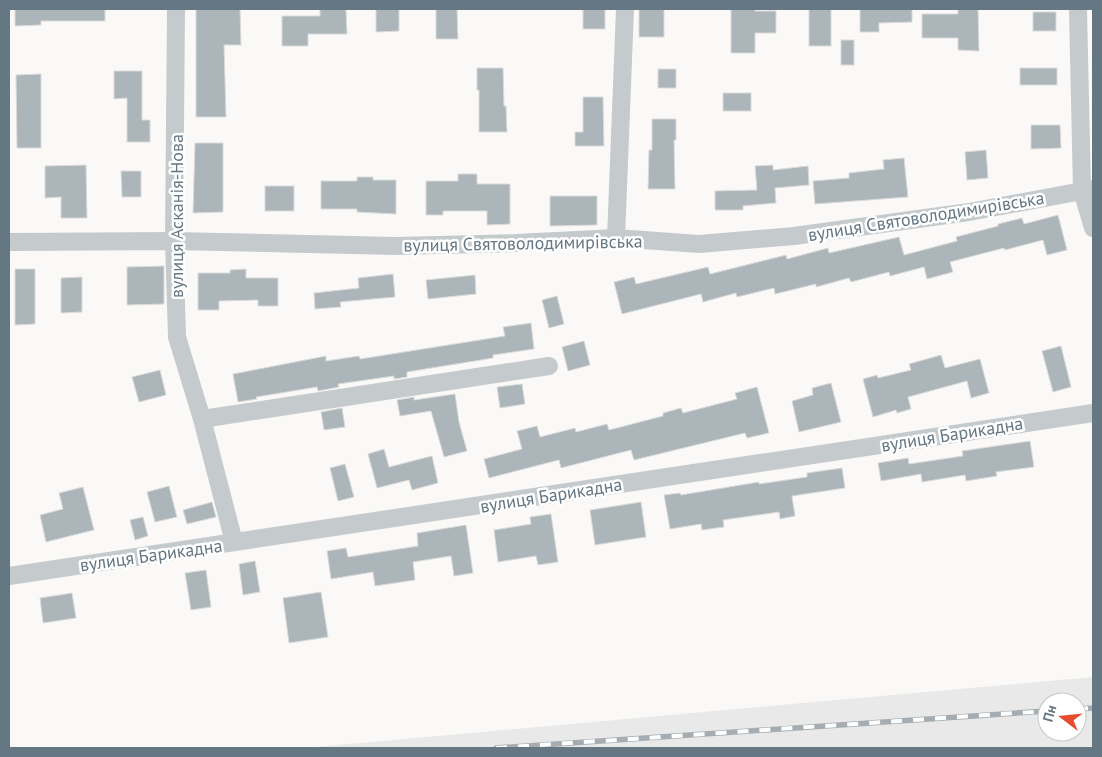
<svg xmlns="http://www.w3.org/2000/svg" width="1102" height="757" viewBox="0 0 1102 757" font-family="'PT Sans',sans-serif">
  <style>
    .built { fill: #e8e9e8; fill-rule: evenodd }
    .building { fill: #abb5ba; stroke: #dbdbd9 }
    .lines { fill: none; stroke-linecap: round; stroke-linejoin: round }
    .street { stroke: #c5cacd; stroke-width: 18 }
    .rail-casing { stroke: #a5adb2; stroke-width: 5.5 }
    .rail { stroke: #fff; stroke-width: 4; stroke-dasharray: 11; stroke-linecap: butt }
    .labels { text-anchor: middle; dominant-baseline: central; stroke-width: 5; stroke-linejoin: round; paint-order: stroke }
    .street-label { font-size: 18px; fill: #647783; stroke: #fff }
  </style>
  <rect width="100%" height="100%" fill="#faf9f7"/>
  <path class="built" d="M1093,677V748H304ZM1047,702H1077V732H1047Z"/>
  <g class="building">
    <path d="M15,9H105V21H41V25L15,26Z"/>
    <path d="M196,9H240L241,45H224L226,117H196Z"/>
    <path d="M320,9H346L347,34H308V46H282V16H320Z"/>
    <path d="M376,9H399V31L376,32Z"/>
    <path d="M436,9H457L458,39H436Z"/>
    <rect x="583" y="9" width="22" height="20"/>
    <rect x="639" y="9" width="25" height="28"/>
    <path d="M731,9H755V11H776V33H755V53H731Z"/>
    <rect x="809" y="9" width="22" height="37"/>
    <path d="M860,9H912V22L879,23V32H860Z"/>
    <path d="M958,9H978L979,51L958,50V38H922V14H958Z"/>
    <rect x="1033" y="12" width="23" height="19"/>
    <rect x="841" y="40" width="13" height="25"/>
    <path d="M477,68H503L504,106H506L507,132H479V90H477Z"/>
    <rect x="1020" y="68" width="37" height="17"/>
    <rect x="658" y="69" width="18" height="19"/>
    <path d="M114,71H142V120H150V142H127V98L114,99Z"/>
    <path d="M41,74V148H17L16,75Z"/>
    <rect x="723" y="93" width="28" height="18"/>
    <path d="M583,97H603L604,146H575V132H583Z"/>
    <path d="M652,119H676V140H674L675,189H648L649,150H652Z"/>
    <path d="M1031,125H1060L1061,148L1031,149Z"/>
    <path d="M195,143H223V212L193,213Z"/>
    <path d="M986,150L988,178L967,180L965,152Z"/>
    <path d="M904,158L908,197L815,204L813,181L849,178V173L884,169L883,160Z"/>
    <path d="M86,165L87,218H61V197L45,198V166Z"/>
    <path d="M773,165V170L808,166L809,185L775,188L776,203L743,206V210H715V191L757,190L755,166Z"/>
    <path d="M121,171H141V197H122Z"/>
    <path d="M458,174H477V184H510V224L487,225V211H443V215H426V181H458Z"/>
    <path d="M357,177H373V180H396V214L357,212V209H321V181H357Z"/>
    <rect x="265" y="186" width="29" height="25"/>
    <path d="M550,196H597V225L550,226Z"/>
    <path d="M1058,215L1067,250L1047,255L1043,240L1005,250L1004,248L950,262L953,272L927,279L924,267L890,276L889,272L851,282L849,278L816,287V284L775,294L774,288L737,297L736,293L703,302L701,294L622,314L614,282L634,277L636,284L708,267L710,274L786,255L787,259L828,248L829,253L899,237L904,255L957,241L956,237L998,226V224L1022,218L1024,224Z"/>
    <path d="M164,266V304L127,305V267Z"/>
    <path d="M15,269H35V324L15,325Z"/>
    <path d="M246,269V278H278V306H258V300L219,301V310H198V273H230V270Z"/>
    <path d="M393,274L395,297L340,302L341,307L315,309L314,293L359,288L358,278Z"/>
    <path d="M475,275L476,294L428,299L426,280Z"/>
    <path d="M82,277V312L61,313V278Z"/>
    <path d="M557,296L564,324L549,328L542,300Z"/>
    <path d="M531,323L534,349L493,355V358L407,372V377L394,379V376L338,384L339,387L318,391L317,387L256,397L257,399L238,402L233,374L326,356V361L359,356L360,359L505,336L503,327Z"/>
    <path d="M584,341L590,365L568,371L562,347Z"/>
    <path d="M1061,346L1071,387L1053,392L1042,351Z"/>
    <path d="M941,355L945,368L980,359L989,393L971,398L967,381L908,397L911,409L897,413L896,410L873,417L863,379L877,375L878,378L911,370L909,364Z"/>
    <path d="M160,370L166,395L139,402L132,377Z"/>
    <path d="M831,383L841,422L799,432L792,401L813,395L812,388Z"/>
    <path d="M522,384L525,404L500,408L497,387Z"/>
    <path d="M757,387L769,433L747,438L745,433L634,460L631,450L561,468L559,460L489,478L484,459L522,449L517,431L537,426L540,437L575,428L576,432L607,424L609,430L663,416V413L681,408L683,413L737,399L735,393Z"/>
    <path d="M455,394L459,422L467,451L444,457L431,411L400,416L397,400L414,397V400Z"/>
    <path d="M342,408L345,427L324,430L321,412Z"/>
    <path d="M1030,441L1034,467L996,472L997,476L966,481L965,475L922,482L921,474L881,481L878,463L908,458L909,464L963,456L962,451Z"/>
    <path d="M384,449L389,467L432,456L438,483L412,490L409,480L377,488L368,454Z"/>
    <path d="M345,464L354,497L338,501L330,468Z"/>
    <path d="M842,468L845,488L792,496L795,516L780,519L779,512L723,520L724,527L702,530L701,524L670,529L664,495L680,493L681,495L759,482V484L807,477V473Z"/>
    <path d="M169,486L177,517L155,522L147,492Z"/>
    <path d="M83,487L94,530L46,542L40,515L63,509L59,493Z"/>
    <path d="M212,502L216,517L187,524L183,510Z"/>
    <path d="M641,502L646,537L595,545L590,510Z"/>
    <path d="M551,514L558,562L538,565L536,556L498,562L494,530L531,524L530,517Z"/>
    <path d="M143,517L148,536L135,540L130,520Z"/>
    <path d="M466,525L473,573L454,576L451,556L413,562L415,580L375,586L373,572L331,579L327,551L346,548L348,557L418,546L417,533Z"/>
    <path d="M255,561L260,592L243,595L239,564Z"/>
    <path d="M206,570L211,607L191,610L185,573Z"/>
    <path d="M321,592L328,637L289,643L283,598Z"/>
    <path d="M72,593L76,618L43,623L40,598Z"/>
  </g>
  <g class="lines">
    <g class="street">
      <path d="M176,9L174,241L177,337L202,419L234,542"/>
      <path d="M1078,9L1082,191L1093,228"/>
      <path d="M616,238L625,9"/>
      <path d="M9,242L174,241L396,246L516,243L616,238L699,244L794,236L969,212L1093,189"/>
      <path d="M202,419L549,366"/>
      <path d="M9,576L1093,413"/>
    </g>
    <defs>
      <g id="rail">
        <path d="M1077,709L1093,708"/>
        <path d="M496,748L1047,711"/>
      </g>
    </defs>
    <use href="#rail" class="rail-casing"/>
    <use href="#rail" class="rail"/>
  </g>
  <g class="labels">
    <g class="street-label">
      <text transform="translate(176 216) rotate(-90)">вулиця Асканія-Нова</text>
      <text transform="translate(926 216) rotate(-9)">вулиця Святоволодимирівська</text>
      <text transform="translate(523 243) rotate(-1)">вулиця Святоволодимирівська</text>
      <text transform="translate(952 434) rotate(-9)">вулиця Барикадна</text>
      <text transform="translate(551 495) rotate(-9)">вулиця Барикадна</text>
      <text transform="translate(151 555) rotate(-8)">вулиця Барикадна</text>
    </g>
  </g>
  <rect width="1102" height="757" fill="none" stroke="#647783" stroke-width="20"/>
  <g transform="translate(1062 717) rotate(286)"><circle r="24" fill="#ffffff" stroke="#c1c9cd"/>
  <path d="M0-4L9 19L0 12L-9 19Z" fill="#e54d2c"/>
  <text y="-8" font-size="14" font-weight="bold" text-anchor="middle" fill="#647783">Пн</text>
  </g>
</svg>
